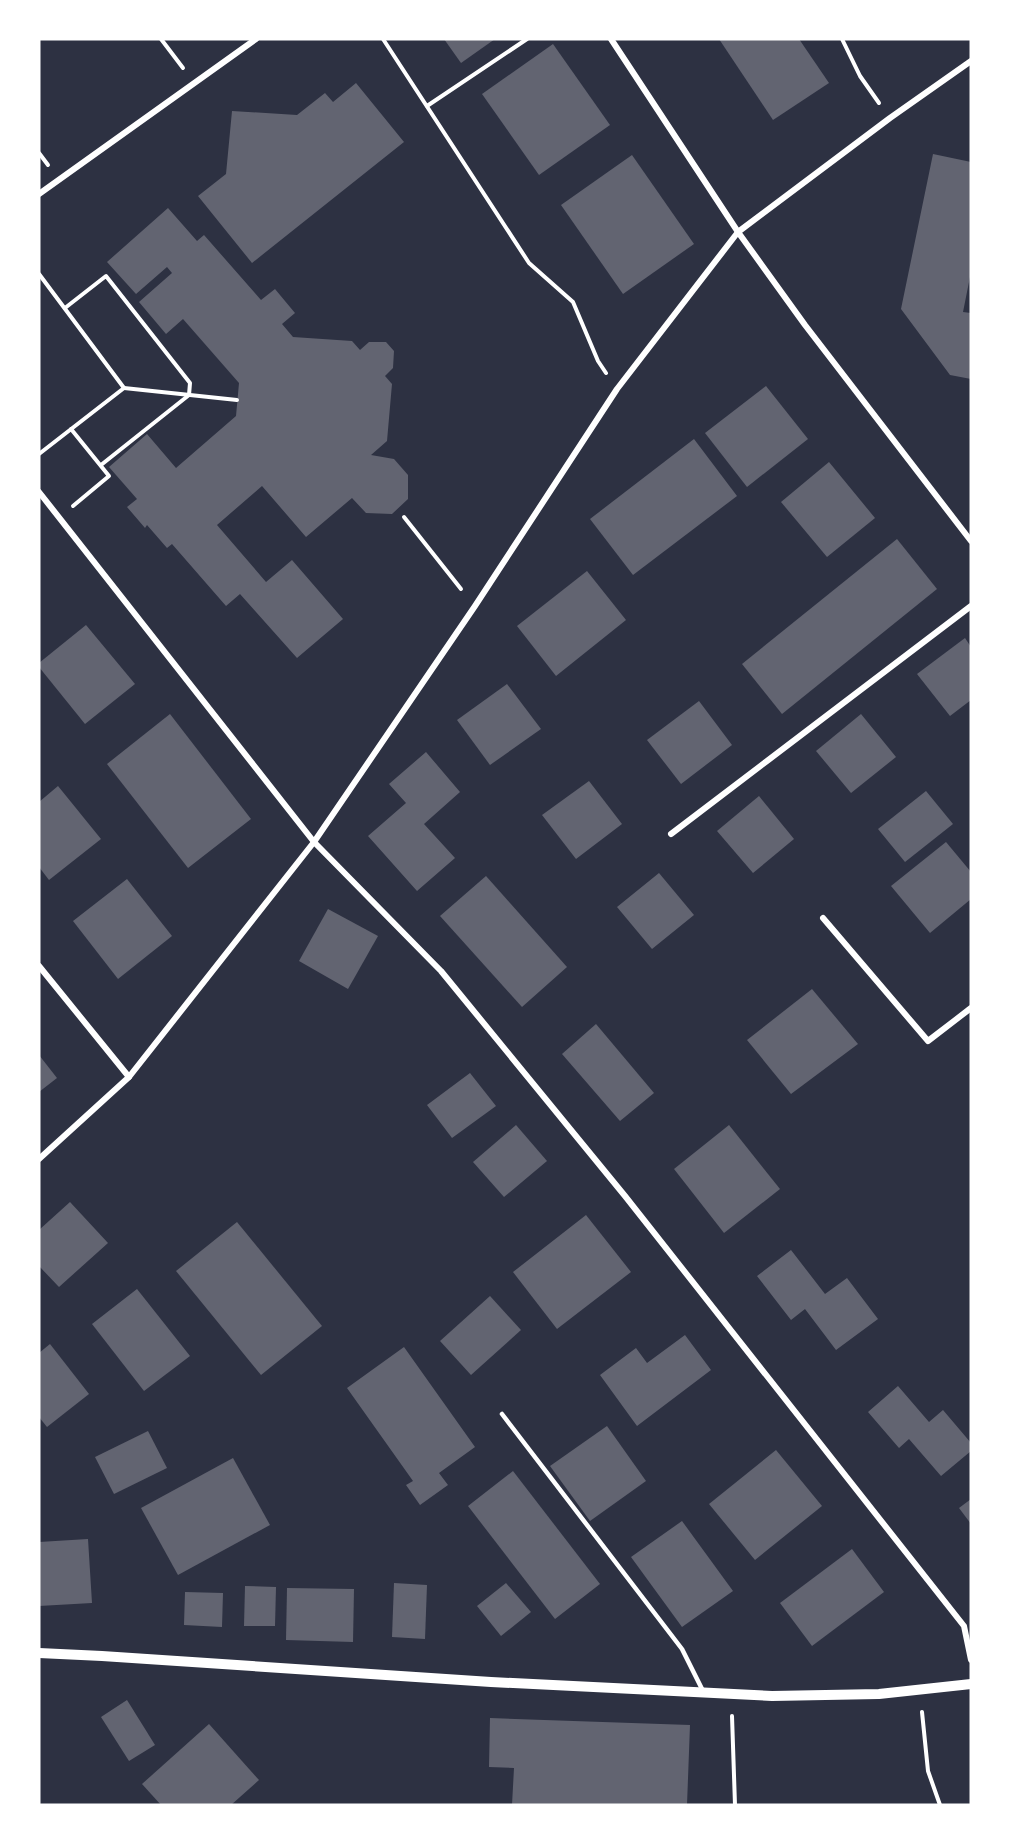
<svg xmlns="http://www.w3.org/2000/svg" width="1010" height="1844" viewBox="0 0 1010 1844" font-family="Commissioner,sans-serif">
  <style>
    .building { fill: #626471 }
    .lines { fill: none; stroke-linecap: round; stroke-linejoin: round }
    .path { stroke: #fff; stroke-width: 4 }
    .service { stroke: #fff; stroke-width: 4.5 }
    .minor { stroke: #fff; stroke-width: 6 }
    .tertiary { stroke: #fff; stroke-width: 10 }
  </style>
  <rect width="100%" height="100%" fill="#2d3142"/>
  <g class="building">
    <path d="M444,39H495L461,63Z"/>
    <path d="M719,39H799L829,83L773,120Z"/>
    <path d="M553,44L610,125L539,175L482,94Z"/>
    <path d="M356,83L404,142L252,263L198,196L226,174L232,111L297,115L325,93L333,102Z"/>
    <path d="M933,154L971,162V272L963,312L971,313V379L950,375L901,309Z"/>
    <path d="M632,155L694,244L623,294L561,205Z"/>
    <path d="M168,208L197,241L204,235L261,300L275,289L295,313L282,324L293,337L352,341L360,350L369,342H386L394,351L393,368L385,376L392,384L387,441L371,455L394,459L408,475V499L392,514L366,513L352,498L306,537L262,486L217,525L266,582L292,560L343,619L297,658L240,594L226,606L172,544L167,548L147,525L145,528L127,507L137,499L109,467L147,434L176,468L236,416L239,383L183,319L166,334L139,302L172,273L167,267L136,294L107,262Z"/>
    <path d="M766,386L808,439L747,487L705,433Z"/>
    <path d="M694,439L737,496L633,575L590,519Z"/>
    <path d="M829,462L875,518L827,557L781,502Z"/>
    <path d="M897,539L937,589L782,714L742,664Z"/>
    <path d="M587,571L626,620L556,676L517,626Z"/>
    <path d="M86,625L135,684L85,724L39,667V663Z"/>
    <path d="M965,638L971,647V700L950,716L917,674Z"/>
    <path d="M507,684L541,729L490,765L457,720Z"/>
    <path d="M699,701L732,745L681,784L647,740Z"/>
    <path d="M170,714L251,819L188,868L107,764Z"/>
    <path d="M861,714L896,757L851,793L816,751Z"/>
    <path d="M426,752L460,792L424,824L455,858L417,891L368,836L406,803L389,784Z"/>
    <path d="M589,781L622,824L576,859L542,815Z"/>
    <path d="M58,786L101,839L49,880L39,867V802Z"/>
    <path d="M926,791L953,824L905,862L878,829Z"/>
    <path d="M759,796L794,839L753,873L717,831Z"/>
    <path d="M946,842L971,872V899L930,933L891,886Z"/>
    <path d="M659,873L694,915L652,949L617,907Z"/>
    <path d="M486,876L567,967L522,1007L440,916Z"/>
    <path d="M127,879L172,936L118,979L73,921Z"/>
    <path d="M328,909L378,936L348,989L299,961Z"/>
    <path d="M812,989L858,1044L791,1094L747,1040Z"/>
    <path d="M596,1024L654,1093L620,1121L562,1054Z"/>
    <path d="M39,1055L57,1078L39,1092Z"/>
    <path d="M470,1073L496,1106L452,1138L427,1105Z"/>
    <path d="M516,1125L547,1161L504,1197L473,1162Z"/>
    <path d="M729,1125L780,1189L724,1233L674,1169Z"/>
    <path d="M70,1202L108,1243L59,1287L39,1266V1230Z"/>
    <path d="M586,1215L631,1272L557,1329L513,1272Z"/>
    <path d="M237,1222L322,1326L261,1375L176,1271Z"/>
    <path d="M791,1250L825,1294L847,1278L878,1319L836,1350L805,1309L791,1320L757,1276Z"/>
    <path d="M137,1289L190,1356L144,1391L92,1324Z"/>
    <path d="M490,1296L521,1330L471,1375L440,1341Z"/>
    <path d="M685,1335L711,1370L637,1426L600,1375L636,1348L647,1363Z"/>
    <path d="M50,1344L89,1394L47,1427L39,1417V1353Z"/>
    <path d="M404,1347L475,1447L439,1473L448,1485L420,1505L406,1485L413,1481L347,1388Z"/>
    <path d="M898,1386L929,1422L943,1410L971,1443V1451L941,1476L909,1439L899,1448L868,1412Z"/>
    <path d="M607,1426L646,1481L590,1521L550,1466Z"/>
    <path d="M148,1431L167,1468L114,1494L95,1457Z"/>
    <path d="M776,1450L822,1506L755,1560L709,1504Z"/>
    <path d="M233,1458L270,1525L178,1575L141,1508Z"/>
    <path d="M513,1471L600,1584L555,1619L468,1506Z"/>
    <path d="M971,1499V1524L959,1508Z"/>
    <path d="M682,1521L733,1591L682,1627L631,1557Z"/>
    <path d="M88,1539L92,1603L39,1606V1542Z"/>
    <path d="M852,1549L884,1592L812,1646L780,1603Z"/>
    <path d="M394,1583L427,1585L425,1639L392,1637Z"/>
    <path d="M506,1583L531,1612L501,1636L477,1606Z"/>
    <path d="M245,1586L276,1587L275,1626H244Z"/>
    <path d="M287,1588L354,1589L353,1642L286,1640Z"/>
    <path d="M185,1592L223,1593L222,1627L184,1625Z"/>
    <path d="M127,1700L155,1745L129,1761L101,1717Z"/>
    <path d="M490,1718L690,1725L687,1805H512L514,1768L489,1767Z"/>
    <path d="M209,1724L259,1780L231,1805H161L142,1784Z"/>
  </g>
  <g class="lines">
    <g class="path">
      <path d="M161,39L183,68"/>
      <path d="M383,39L529,263L573,302L598,361L606,373"/>
      <path d="M842,39L860,76L879,103"/>
      <path d="M427,106L527,39"/>
      <path d="M39,153L48,165"/>
      <path d="M39,274L124,388L39,454"/>
      <path d="M65,308L106,276L190,383L189,395L101,465"/>
      <path d="M124,388L237,400"/>
      <path d="M71,429L109,476L73,506"/>
      <path d="M404,517L461,589"/>
      <path d="M922,1712L928,1771L940,1805"/>
      <path d="M732,1716L735,1805"/>
    </g>
    <path class="service" d="M502,1414L682,1649L703,1691"/>
    <g class="minor">
      <path d="M611,39L738,232L805,325L971,541"/>
      <path d="M39,194L256,39"/>
      <path d="M39,492L314,842L441,971L625,1196L964,1626L971,1660"/>
      <path d="M671,834L971,606"/>
      <path d="M823,918L928,1041L971,1008"/>
      <path d="M39,966L129,1077"/>
      <path d="M39,1159L129,1077L314,842L475,606L617,389L738,232L890,118L971,61"/>
    </g>
    <path class="tertiary" d="M39,1653L102,1656L491,1682L772,1696L879,1694L971,1684"/>
  </g>
  <rect width="1010" height="1844" fill="none" stroke="#ffffff" stroke-width="81"/>
</svg>
